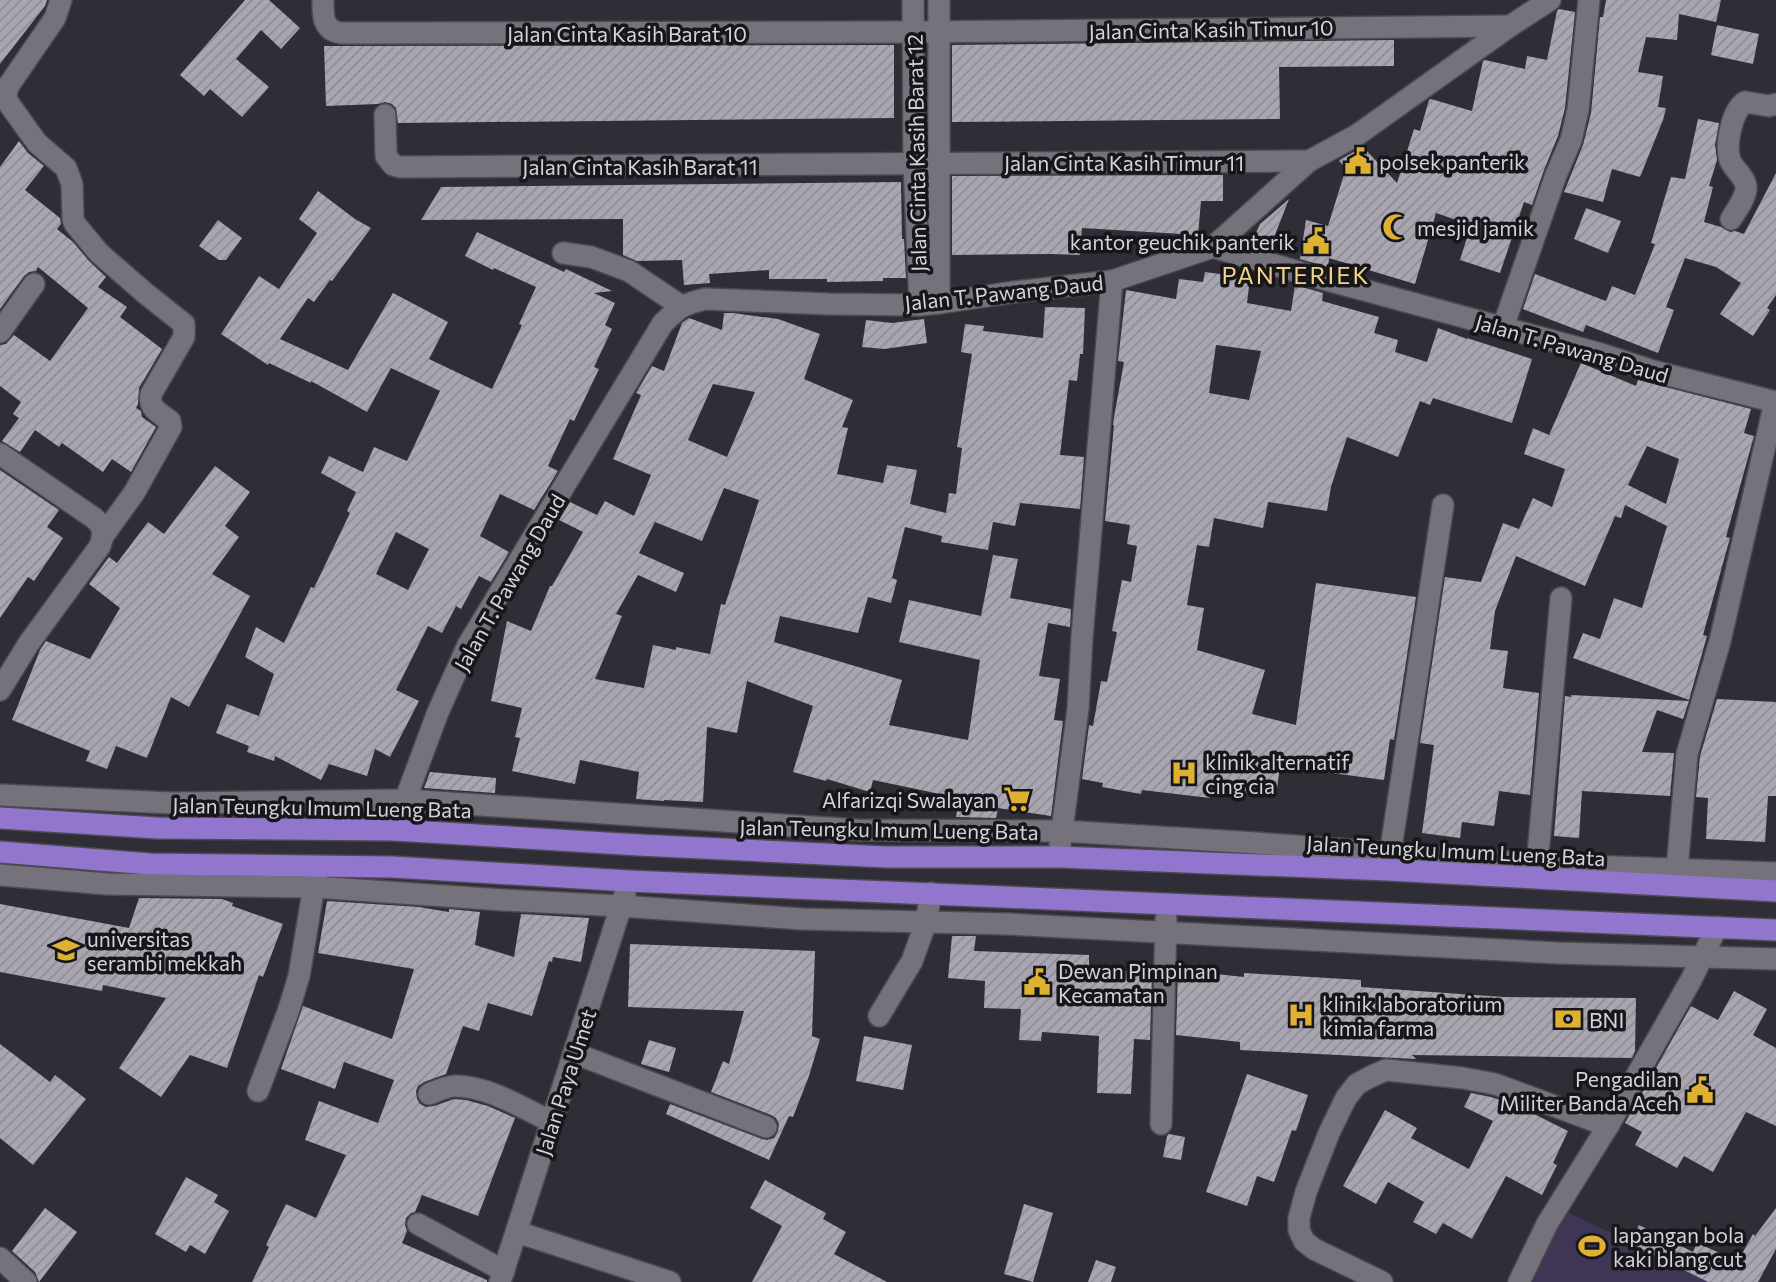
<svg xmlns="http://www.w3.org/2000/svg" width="1776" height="1282" viewBox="0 0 1776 1282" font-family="Commissioner,sans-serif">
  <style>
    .grass { fill: #3f3655 }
    .building { fill: url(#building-hatch); fill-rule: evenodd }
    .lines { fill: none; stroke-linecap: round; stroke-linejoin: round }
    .minor-casing { stroke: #4c4a51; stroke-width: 24 }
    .highway-casing { stroke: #4c4a51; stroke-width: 24 }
    .minor { stroke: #75727c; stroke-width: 21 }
    .highway { stroke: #9275cd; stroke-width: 21 }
    .labels { text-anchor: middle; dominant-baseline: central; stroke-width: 7; stroke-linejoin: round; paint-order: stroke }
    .street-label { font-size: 21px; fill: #d4d3d8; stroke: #17161a }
    .poi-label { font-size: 21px; fill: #d4d3d8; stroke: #17161a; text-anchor: start }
    .quarter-label { font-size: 24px; letter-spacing: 2px; fill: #f3d489; stroke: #17161a }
  </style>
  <defs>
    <pattern id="building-hatch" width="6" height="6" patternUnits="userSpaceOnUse" patternTransform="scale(1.75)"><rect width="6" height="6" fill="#a9a6b1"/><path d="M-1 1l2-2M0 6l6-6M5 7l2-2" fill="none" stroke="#8f8c95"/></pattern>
  </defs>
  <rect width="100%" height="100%" fill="#2f2d36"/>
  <path class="grass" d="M1563,1210L1714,1282H1529Z"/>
  <g class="building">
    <path d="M0,0H47L45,6L0,64Z"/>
    <path d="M245,0H269L300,28L281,49L261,30L236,59L269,87L242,117L210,89L204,96L180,75Z"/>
    <path d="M1606,0H1721L1716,22L1679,14L1677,40L1646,37L1638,72L1663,76L1658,107L1666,108L1663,120L1640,177L1612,169L1603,202L1564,192L1583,145L1591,113L1600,17H1603Z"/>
    <path d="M1559,9L1575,12L1565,108L1558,136L1544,170L1532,205L1524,202L1500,273L1460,260L1471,225L1436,213L1415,284L1329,258L1328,267L1300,259L1306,220L1328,226L1346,168L1339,161L1341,159L1363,147L1397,183L1414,129L1420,131L1429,100L1431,99L1472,111L1483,61L1485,60L1525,69L1527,56L1547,60L1557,11Z"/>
    <path d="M1717,25L1759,34L1753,64L1711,55Z"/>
    <path d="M1394,40V66L1279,67L1280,119L952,122V45Z"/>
    <path d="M894,45V118L398,123L396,108L392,104L385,102L378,104L326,106L324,46Z"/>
    <path d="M1698,119L1719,123L1715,145L1717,160L1709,186L1713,187L1704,222L1721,227L1730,232L1735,231L1744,234L1776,173V295L1767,308L1770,310L1753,336L1720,314L1741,283L1716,267L1685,258L1666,307L1674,310L1658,353L1586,325L1583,332L1523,309L1535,274L1606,301L1612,286L1635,295L1655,244L1651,243L1671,177L1685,179Z"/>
    <path d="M19,141L28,153L44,166L25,190L60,218L61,224L57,229L73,242L89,261L106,277L98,287L127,307L120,317L162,349L139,388L138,404L136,408L141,411L142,417L156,427L131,472L112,459L103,472L62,443L59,447L35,430L20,452L2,441L19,418L13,414L21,402L0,386V345L6,344L14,335L50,361L88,308L38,267L36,271L29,272L24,276L0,309V167Z"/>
    <path d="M1223,175V201H1201L1198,235L1082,228L1080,255L1052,254L952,255V176Z"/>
    <path d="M901,182L902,239H904L906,278H883V281L827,282V279H769V270L709,274L710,283L684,285L682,260L637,261L623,255V219L421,220L441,187Z"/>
    <path d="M318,191L355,219L371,228L332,281L330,280L314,302L308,298L280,339L348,370L393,293L448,322L429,359L492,389L522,325L519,324L536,287L494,268L493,270L465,256L477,232L564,272L566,269L612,291L594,293L615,303L605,325L612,329L594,367L599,369L574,421L570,419L548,466L558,471L534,510L500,494L480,536L509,552L491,582L479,576L461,609L456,606L442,633L428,626L396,690L419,701L390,757L375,749L367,776L329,764L321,780L275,756L274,761L247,752L249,746L216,733L227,704L259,716L274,674L245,657L256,627L284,643L311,587L314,588L350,513L347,511L356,492L321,473L329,456L363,472L374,447L407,461L440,391L391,368L367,412L311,381V383L269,363L268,365L221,334L259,276L279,289L317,233L299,219ZM396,532L429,549L408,590L376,574Z"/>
    <path d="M1289,199L1269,250L1251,244L1260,224Z"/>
    <path d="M1586,208L1621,221L1608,253L1574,239Z"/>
    <path d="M218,220L242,238L226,260H219L199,246Z"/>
    <path d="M1205,272L1250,278L1247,303L1291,311L1295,285L1323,293L1322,301L1379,317L1374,333L1398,340L1395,352L1427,362L1438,328L1467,339V338L1532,359L1512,423L1433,398L1430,405L1420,401L1398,457L1347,437L1331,487L1327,511L1268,502L1263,528L1214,518L1209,547L1197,545L1187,605L1204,608L1197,650L1265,670L1252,714L1296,725L1316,583L1416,597L1394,740L1390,739L1384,780L1280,766L1276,797L1211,789L1210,798L1142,790L1141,794L1102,787L1103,783L1082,779L1089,725L1093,726L1101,681L1107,682L1117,632L1112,631L1122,580L1131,582L1137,546L1127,544L1130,525L1105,521L1114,425H1113L1114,417L1124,362L1118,361L1126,290L1176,299L1179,279L1203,282ZM1216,345L1261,351L1249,400L1209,393Z"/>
    <path d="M1045,307L1085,308L1083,354H1080L1077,381L1069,380L1060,455L1084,457L1080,509L1020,503L1015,526L993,522L988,550L941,542L942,536L905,527L892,578L897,580L891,603L868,597L858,633L780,616L774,642L902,680L889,725L968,740L980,660L899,642L909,600L981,616L993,555L1018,559L1010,598L1071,609L1070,627L1048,623L1039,676L1060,679L1054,720L1063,721L1051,816L998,808L996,818L956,817L959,798L873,780L870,792L827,779L826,781L793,772L813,706L747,681L737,733L707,727L703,802L664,800V801L636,799L639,772L580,760L575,784L512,771L520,738L515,737L522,708L491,701L507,621L531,631L550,586H552L583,532L559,520L570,502L597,515L605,501L634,516L651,475L613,459L641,395L636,393L652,366L664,371L682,323L689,318L722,330L724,313H733L778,319L820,334L804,379L853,400L842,427L848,428L837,474L883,483L887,465L917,470L910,504L946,513L949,493L956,494L962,448L957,447L972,354L961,352L965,324L984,326L983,331L1043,338ZM713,384L755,392L727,457L688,440ZM724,488L759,500L725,605L721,604L710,654L676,647V650L653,645L644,688L595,679L622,616L616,614L638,575L676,592L684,573L639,553L655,522L702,541Z"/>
    <path d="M924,319L927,343L884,349L862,347L866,320L892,323Z"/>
    <path d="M1581,363L1636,386L1638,380L1751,409L1744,433L1754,436L1726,537L1730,538L1703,635L1707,636L1689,700L1573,658L1583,633L1600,639L1614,598L1642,608L1667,526L1625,505L1621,518L1615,516L1585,586L1516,556L1495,611L1490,649L1508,651L1503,688L1539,693L1530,795L1499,791L1494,826L1462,822L1460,838L1422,833L1434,745L1420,743L1445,577L1481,582L1503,523L1519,529L1533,498L1552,507L1565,469L1524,454L1533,428L1549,435ZM1647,446L1679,459L1666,504L1628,485Z"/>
    <path d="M215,466L250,492L225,526L239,537L212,574L250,596L189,707L171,697L147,758L116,746L107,769L86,761L90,751L12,720L40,650L46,641L90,659L120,608L89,584L109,557L117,563L148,522L164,534Z"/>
    <path d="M0,470L59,510L47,527L63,538L34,581L28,577L0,618Z"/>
    <path d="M1571,695L1689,701L1683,719L1657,710L1642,752L1674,753L1670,796L1582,791L1579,838L1554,836L1565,696L1571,697Z"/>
    <path d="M1717,699L1776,702V796H1768L1765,842L1706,839L1708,798L1696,797L1700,756Z"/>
    <path d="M430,772L496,778L495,793L424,788Z"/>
    <path d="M139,898L222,899L233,903L232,906L283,924L263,977L259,975L227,1068L190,1055L161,1097L119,1068L166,998L103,985L102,991L0,972V904L129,928Z"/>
    <path d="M327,901L419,907L449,912V909L480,912L475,945L514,957L521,914L589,918L581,962L553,957L552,962L549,961L532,1016L488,1003L479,1031L463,1026L446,1074L424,1082L418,1086L416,1091L417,1099L420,1104L426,1107L434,1106L454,1099L466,1100L488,1106L515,1118L478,1216L422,1195L415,1212L411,1213L406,1218L405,1225L407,1231L402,1243L487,1280V1282H252L269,1247L266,1245L286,1204L316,1218L346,1155L305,1140L319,1101L378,1123L394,1080L344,1062L335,1089L281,1069L303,1006L392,1039L414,969L318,953Z"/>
    <path d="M952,936H976L974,951L1089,955V968L1152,973L1150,1040L1134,1039L1131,1094L1097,1093L1099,1036L1042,1032L1041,1041L1019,1040L1021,1009L984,1008L985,981L948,978Z"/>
    <path d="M630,944L815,951L812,1036L820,1039L809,1076L793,1117L789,1116L769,1160L666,1114L670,1104L762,1139L767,1140L774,1138L778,1131L779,1124L776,1118L771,1115L711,1092L723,1061L729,1064L744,1011L628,1007Z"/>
    <path d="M1178,970L1244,977V973L1361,980V987L1503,997L1636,998L1635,1051L1632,1058L1412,1055L1416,1059L1240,1050V1042L1176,1035Z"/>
    <path d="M1734,991L1767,1009L1753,1035L1776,1048V1126L1746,1112L1713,1172L1684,1156L1677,1168L1635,1145L1642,1132L1625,1123L1691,1006L1718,1020Z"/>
    <path d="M864,1036L912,1045L903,1090L856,1081Z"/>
    <path d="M649,1040L676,1048L669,1072L641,1064Z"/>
    <path d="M0,1044L50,1082L55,1075L86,1099L33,1165L0,1138Z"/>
    <path d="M1247,1074L1308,1095L1296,1131L1292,1130L1274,1182L1257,1176L1247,1206L1206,1192Z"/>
    <path d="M1471,1093L1491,1097L1518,1106L1568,1131L1553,1163L1557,1165L1542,1195L1506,1176L1472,1239L1443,1223L1436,1234L1413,1222L1424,1202L1388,1182L1376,1204L1343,1186L1385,1110L1417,1128L1411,1138L1469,1169L1493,1121L1464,1107Z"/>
    <path d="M1169,1134L1185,1137L1181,1160L1163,1157L1167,1136Z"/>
    <path d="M186,1177L218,1195L214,1202L229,1211L205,1254L190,1245L186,1252L155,1234Z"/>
    <path d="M765,1180L826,1213L823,1219L846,1232L834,1254L887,1282H752L782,1226L750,1208Z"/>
    <path d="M1024,1204L1053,1213L1033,1282L1004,1274Z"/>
    <path d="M45,1208L77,1232L39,1282L35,1272L12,1251Z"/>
    <path d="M1776,1208V1249L1758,1282H1708L1630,1243L1639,1225L1693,1252L1697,1243L1738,1261L1753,1234L1755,1236Z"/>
    <path d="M1096,1260L1116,1267L1111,1282H1088Z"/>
  </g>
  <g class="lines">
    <defs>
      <g id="minor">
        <path d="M61,0L55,18L9,85L6,93L7,101L37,143L66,168L72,184L73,219L75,224L99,253L145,293L184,324V337L151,394C148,409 160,413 170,421L171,427L134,493L103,536"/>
        <path d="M323,0C323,15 322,30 341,33L913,32L1510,26"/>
        <path d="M913,0L914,164L920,305"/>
        <path d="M385,115L386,156L393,165L400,167L1309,161"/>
        <path d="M1731,219C1736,211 1745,199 1746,189C1747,178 1733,169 1730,160C1725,145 1732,110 1745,102L1769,106L1776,104"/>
        <path d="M1213,247L1309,161L1357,135L1510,26L1550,0"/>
        <path d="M563,253L591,257L629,271L681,306"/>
        <path d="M939,303V0"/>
        <path d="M1503,327L1556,175L1571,140L1578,110L1589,0"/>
        <path d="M0,332L34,284"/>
        <path d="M0,454L94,518C104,526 104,534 100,546L29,643L0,690"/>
        <path d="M0,795L171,803L405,800L858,830L1062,831L1256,843L1537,864L1776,873"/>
        <path d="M394,830L438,712L468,645L663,323C680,307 681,305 705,299L829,304L920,305L939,303L1014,292L1112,281L1213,247L1323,279L1601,354L1653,371L1776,402"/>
        <path d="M1060,845L1078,709L1082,637L1112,281"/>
        <path d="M1388,868L1443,505"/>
        <path d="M0,875L107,884L314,887L503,900L621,906L802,919L1008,924L1558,953L1776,959"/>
        <path d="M1536,876L1561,598"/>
        <path d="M1676,881L1687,754L1720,641L1775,402"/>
        <path d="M879,1016L912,961L926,922L931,893"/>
        <path d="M574,1053L766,1127"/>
        <path d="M258,1091L288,1012L299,976L316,874"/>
        <path d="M429,1094C437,1091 447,1086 455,1086C489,1086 522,1108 552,1122"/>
        <path d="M1161,1124L1166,919"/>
        <path d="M418,1224L504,1271"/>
        <path d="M517,1232L670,1282"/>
        <path d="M0,1258L26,1282"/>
        <path d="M500,1282L625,894"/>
        <path d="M1382,1282L1314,1249L1304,1241L1299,1230V1218L1306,1192L1329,1133L1346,1098L1357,1084L1372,1076L1386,1070L1463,1078L1495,1084L1608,1126"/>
        <path d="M1519,1282L1547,1224L1608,1126L1691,980L1717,927"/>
      </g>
      <g id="highway">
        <path d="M0,818L157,828L394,830L639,845L886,857H1059L1388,870L1776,891"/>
        <path d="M0,852L150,864L392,867L629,881L1776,930"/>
      </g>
    </defs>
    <use href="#minor" class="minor-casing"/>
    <use href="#highway" class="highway-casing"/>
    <use href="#minor" class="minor"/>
    <use href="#highway" class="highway"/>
  </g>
  <defs>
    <symbol id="civic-bare" viewBox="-9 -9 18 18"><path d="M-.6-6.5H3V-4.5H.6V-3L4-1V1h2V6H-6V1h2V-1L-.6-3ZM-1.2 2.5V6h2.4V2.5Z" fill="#deb133" stroke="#17161a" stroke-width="2.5" paint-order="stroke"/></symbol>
    <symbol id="mosque-bare" viewBox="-9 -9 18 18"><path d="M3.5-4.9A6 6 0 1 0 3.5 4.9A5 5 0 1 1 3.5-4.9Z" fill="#deb133" stroke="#17161a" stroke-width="2.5" paint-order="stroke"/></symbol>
    <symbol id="hospital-bare" viewBox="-9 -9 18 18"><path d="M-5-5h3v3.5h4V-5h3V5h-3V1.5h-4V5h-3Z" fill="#deb133" stroke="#17161a" stroke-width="2.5" paint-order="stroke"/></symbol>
    <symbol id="supermarket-bare" viewBox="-9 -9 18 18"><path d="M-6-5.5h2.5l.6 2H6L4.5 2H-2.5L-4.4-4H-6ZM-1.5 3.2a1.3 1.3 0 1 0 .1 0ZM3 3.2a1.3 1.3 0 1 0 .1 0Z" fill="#deb133" stroke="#17161a" stroke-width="2.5" paint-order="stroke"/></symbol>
    <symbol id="university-bare" viewBox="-9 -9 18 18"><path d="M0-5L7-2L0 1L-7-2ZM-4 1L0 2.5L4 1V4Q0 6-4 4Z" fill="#deb133" stroke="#17161a" stroke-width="2.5" paint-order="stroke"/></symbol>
    <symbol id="bank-bare" viewBox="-9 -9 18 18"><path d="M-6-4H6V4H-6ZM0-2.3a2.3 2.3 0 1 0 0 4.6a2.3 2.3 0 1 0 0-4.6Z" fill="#deb133" stroke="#17161a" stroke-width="2.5" paint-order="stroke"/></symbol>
    <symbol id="stadium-bare" viewBox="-9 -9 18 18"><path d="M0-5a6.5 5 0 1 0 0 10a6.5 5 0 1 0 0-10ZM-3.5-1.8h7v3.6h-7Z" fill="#deb133" stroke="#17161a" stroke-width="2.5" paint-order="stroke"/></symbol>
  </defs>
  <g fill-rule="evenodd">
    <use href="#civic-bare" x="1339" y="142" width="38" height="38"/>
    <use href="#mosque-bare" x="1377" y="208" width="38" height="38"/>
    <use href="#civic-bare" x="1297" y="222" width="38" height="38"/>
    <use href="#hospital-bare" x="1165" y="754" width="38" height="38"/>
    <use href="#supermarket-bare" x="998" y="780" width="38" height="38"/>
    <use href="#university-bare" x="47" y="931" width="38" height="38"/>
    <use href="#civic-bare" x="1018" y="963" width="38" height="38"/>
    <use href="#hospital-bare" x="1282" y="996" width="38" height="38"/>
    <use href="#bank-bare" x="1549" y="1000" width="38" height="38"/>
    <use href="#civic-bare" x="1681" y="1071" width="38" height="38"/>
    <use href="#stadium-bare" x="1573" y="1227" width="38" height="38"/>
  </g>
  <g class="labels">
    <g class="street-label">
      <text transform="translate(1211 29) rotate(-1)">Jalan Cinta Kasih Timur 10</text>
      <text x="627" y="33">Jalan Cinta Kasih Barat 10</text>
      <text transform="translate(916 153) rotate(-91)">Jalan Cinta Kasih Barat 12</text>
      <text x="1124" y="162">Jalan Cinta Kasih Timur 11</text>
      <text x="640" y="166">Jalan Cinta Kasih Barat 11</text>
      <text transform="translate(1004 292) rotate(-6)">Jalan T. Pawang Daud</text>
      <text transform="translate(1572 348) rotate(16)">Jalan T. Pawang Daud</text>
      <text transform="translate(509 582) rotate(-60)">Jalan T. Pawang Daud</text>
      <text transform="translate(322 807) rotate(1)">Jalan Teungku Imum Lueng Bata</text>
      <text transform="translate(889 829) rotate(1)">Jalan Teungku Imum Lueng Bata</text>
      <text transform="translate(1456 850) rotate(3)">Jalan Teungku Imum Lueng Bata</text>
      <text transform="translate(565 1082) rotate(-72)">Jalan Paya Umet</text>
    </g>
    <g class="poi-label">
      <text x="1379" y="161">polsek panterik</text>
      <text x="1417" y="227">mesjid jamik</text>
      <text x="1295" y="241" text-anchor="end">kantor geuchik panterik</text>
      <text x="1205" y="761">klinik alternatif<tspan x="1205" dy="24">cing cia</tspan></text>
      <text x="996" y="799" text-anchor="end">Alfarizqi Swalayan</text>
      <text x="87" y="938">universitas<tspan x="87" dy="24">serambi mekkah</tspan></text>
      <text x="1058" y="970">Dewan Pimpinan<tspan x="1058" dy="24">Kecamatan</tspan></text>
      <text x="1322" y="1003">klinik laboratorium<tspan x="1322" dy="24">kimia farma</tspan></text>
      <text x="1589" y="1019">BNI</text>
      <text x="1679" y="1078" text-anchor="end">Pengadilan<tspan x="1679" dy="24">Militer Banda Aceh</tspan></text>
      <text x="1613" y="1234">lapangan bola<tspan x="1613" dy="24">kaki blang cut</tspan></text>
    </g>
    <g class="quarter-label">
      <text x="1296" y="274">PANTERIEK</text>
    </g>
  </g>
</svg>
